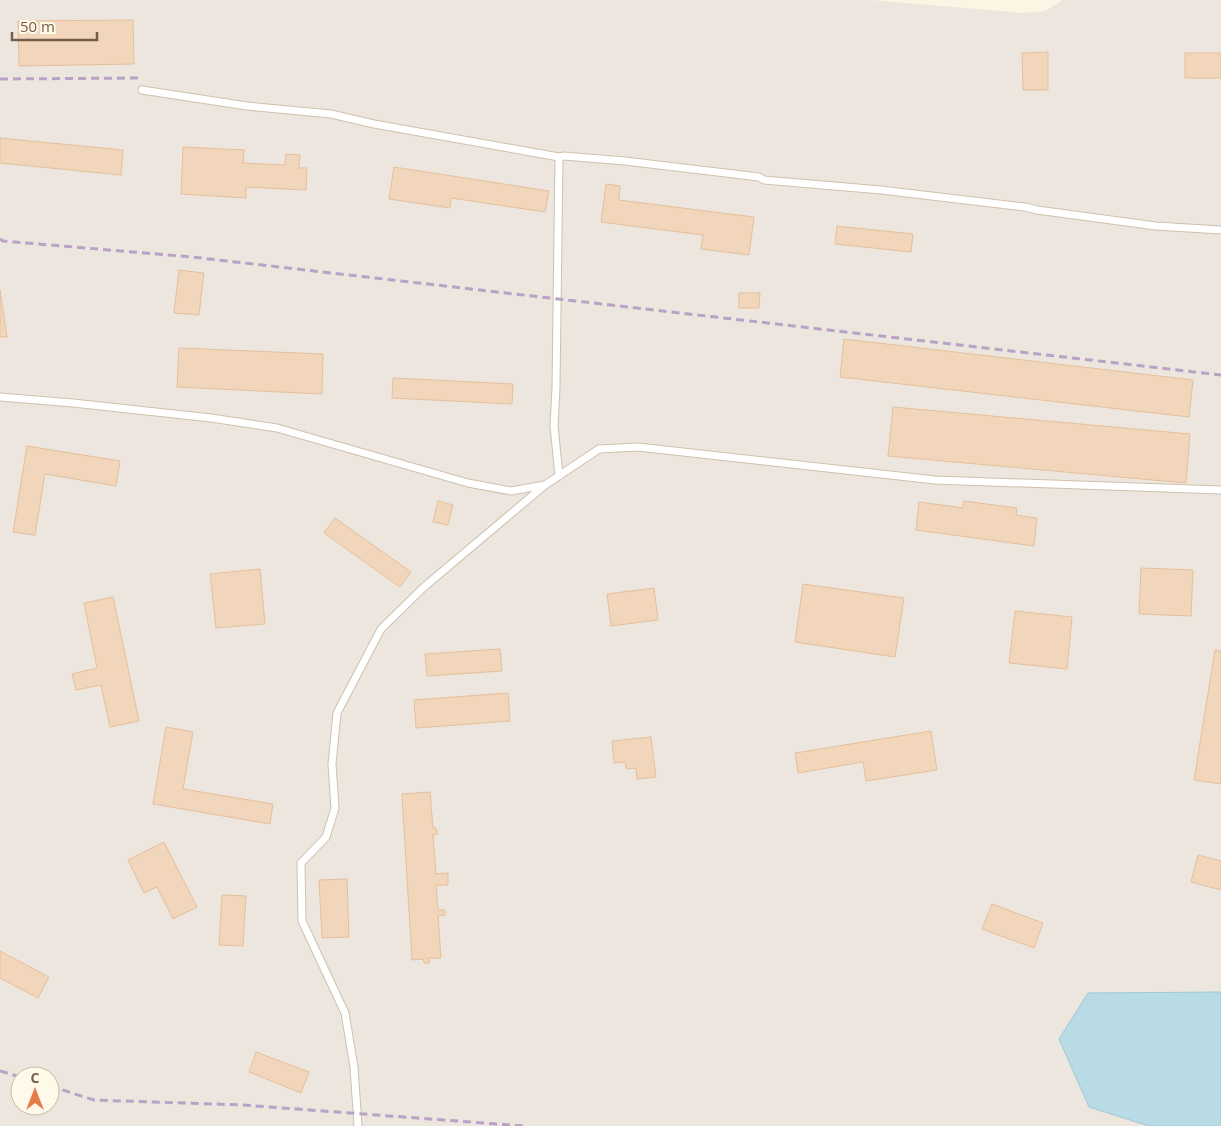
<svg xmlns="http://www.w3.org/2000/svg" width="1221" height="1126" viewBox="0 0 1221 1126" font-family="'Open Sans',sans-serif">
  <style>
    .industrial { fill: #ece6de; fill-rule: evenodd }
    .water { fill: #b8dbe6; stroke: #9ec9d8 }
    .building { fill: #f2d6bb; stroke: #e5bf9b }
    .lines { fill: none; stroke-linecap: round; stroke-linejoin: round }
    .lane-casing { stroke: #d0c0ad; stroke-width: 9 }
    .lane { stroke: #fff; stroke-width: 7 }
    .rail { stroke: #b9a2c6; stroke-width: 3; stroke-dasharray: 8 5; stroke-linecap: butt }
  </style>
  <rect width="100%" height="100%" fill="#fcf5e3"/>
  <path class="industrial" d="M0,0H872L1023,13L1045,11L1063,0H1221V1126H0ZM20,1076H50V1106H20Z"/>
  <path class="water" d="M1221,992V1126H1149L1089,1107L1059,1039L1088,993Z"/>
  <g class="building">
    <path d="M133,20L134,64L19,66L18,21Z"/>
    <path d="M1048,52V90H1023L1022,53Z"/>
    <rect x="1185" y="53" width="36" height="25"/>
    <path d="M0,138L123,150L121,175L0,163Z"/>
    <path d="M183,147L244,150L243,163L285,165L286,154L300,155L299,168H307L306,190L246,187V198L181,194Z"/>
    <path d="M394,167L549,191L545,212L451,198L450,208L389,199Z"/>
    <path d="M606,184L620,186L619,200L754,217L749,255L701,249L703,235L601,222Z"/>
    <path d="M837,226L913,234L911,252L835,244Z"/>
    <path d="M179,270L204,273L199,315L174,313Z"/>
    <path d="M0,290L7,337H0Z"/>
    <path d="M739,293H760L759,308H739Z"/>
    <path d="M844,339L1193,380L1189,417L840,377Z"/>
    <path d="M179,348L323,354L322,394L177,387Z"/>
    <path d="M393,378L513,384L512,404L392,398Z"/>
    <path d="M893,407L1190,434L1186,483L888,456Z"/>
    <path d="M27,446L120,461L116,486L45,474L35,535L13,532Z"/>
    <path d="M438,501L453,505L448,525L433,522Z"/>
    <path d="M964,501L1017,508L1016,515L1037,518L1034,546L916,530L919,502L963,508Z"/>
    <path d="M335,518L411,572L400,587L324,533Z"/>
    <path d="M1141,568L1193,570L1191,616L1139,614Z"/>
    <path d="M260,569L265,624L216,628L210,574Z"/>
    <path d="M803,584L904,598L895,657L795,642Z"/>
    <path d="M654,588L658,620L611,626L607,594Z"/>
    <path d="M113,597L139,721L110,727L101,685L76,690L72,674L97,668L84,603Z"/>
    <path d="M1015,611L1072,617L1067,669L1009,663Z"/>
    <path d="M500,649L502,671L427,676L425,654Z"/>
    <path d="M1215,650L1221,651V784L1194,780Z"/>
    <path d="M508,693L510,721L416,728L414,700Z"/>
    <path d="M166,727L193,732L183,789L273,804L270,824L153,804Z"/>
    <path d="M931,731L937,770L866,781L863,762L798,773L795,753Z"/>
    <path d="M651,737L656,777L637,779L636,768L626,769L625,762L614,763L612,741Z"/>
    <path d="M430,792L433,828H436L437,834L433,835L436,874L448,873V885H436L438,910H445V915L438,916L441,958H429V963H424L423,959L412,960L402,794Z"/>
    <path d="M164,842L197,907L173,919L157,887L144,893L128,860Z"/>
    <path d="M1198,855L1221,861V890L1191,882Z"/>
    <path d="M347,879L349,937L322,938L319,880Z"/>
    <path d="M222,895L246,896L243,946L219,945Z"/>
    <path d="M992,904L1043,923L1034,948L982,929Z"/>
    <path d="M0,951L49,977L38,998L0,978Z"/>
    <path d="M256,1052L309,1072L301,1093L249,1072Z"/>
  </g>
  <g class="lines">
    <defs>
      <g id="lane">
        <path d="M142,90L247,106L331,114L374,124L559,157L564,156L625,161L759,177L764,180L881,190L1025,207L1037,210L1156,226L1221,230"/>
        <path d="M0,397L73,403L211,418L277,428L468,483L511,491L545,485"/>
        <path d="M559,476L554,426L556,388L559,157"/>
        <path d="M358,1126L354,1067L345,1013L302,921L301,863L326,837L335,808L332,764L337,713L381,629L424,587L545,485L599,449L638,447L935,480L1221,490"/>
      </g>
    </defs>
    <use href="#lane" class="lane-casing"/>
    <use href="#lane" class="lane"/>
    <g class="rail">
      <path d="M0,79L142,78"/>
      <path d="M0,239L3,241L192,257L1221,375"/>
      <path d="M0,1071L20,1077"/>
      <path d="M50,1086L94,1100L243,1105L524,1126"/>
    </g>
  </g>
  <g transform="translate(35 1091)"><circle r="24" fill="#fff9ea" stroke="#c8bbaa"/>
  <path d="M0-4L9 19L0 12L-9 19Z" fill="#e77b47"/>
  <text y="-8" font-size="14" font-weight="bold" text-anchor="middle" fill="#755d49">С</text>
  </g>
  <path d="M12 32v8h85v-8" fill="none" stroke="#755d49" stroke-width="2.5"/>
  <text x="20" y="32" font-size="15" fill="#755d49" stroke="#fff9ea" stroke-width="4" paint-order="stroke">50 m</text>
</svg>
